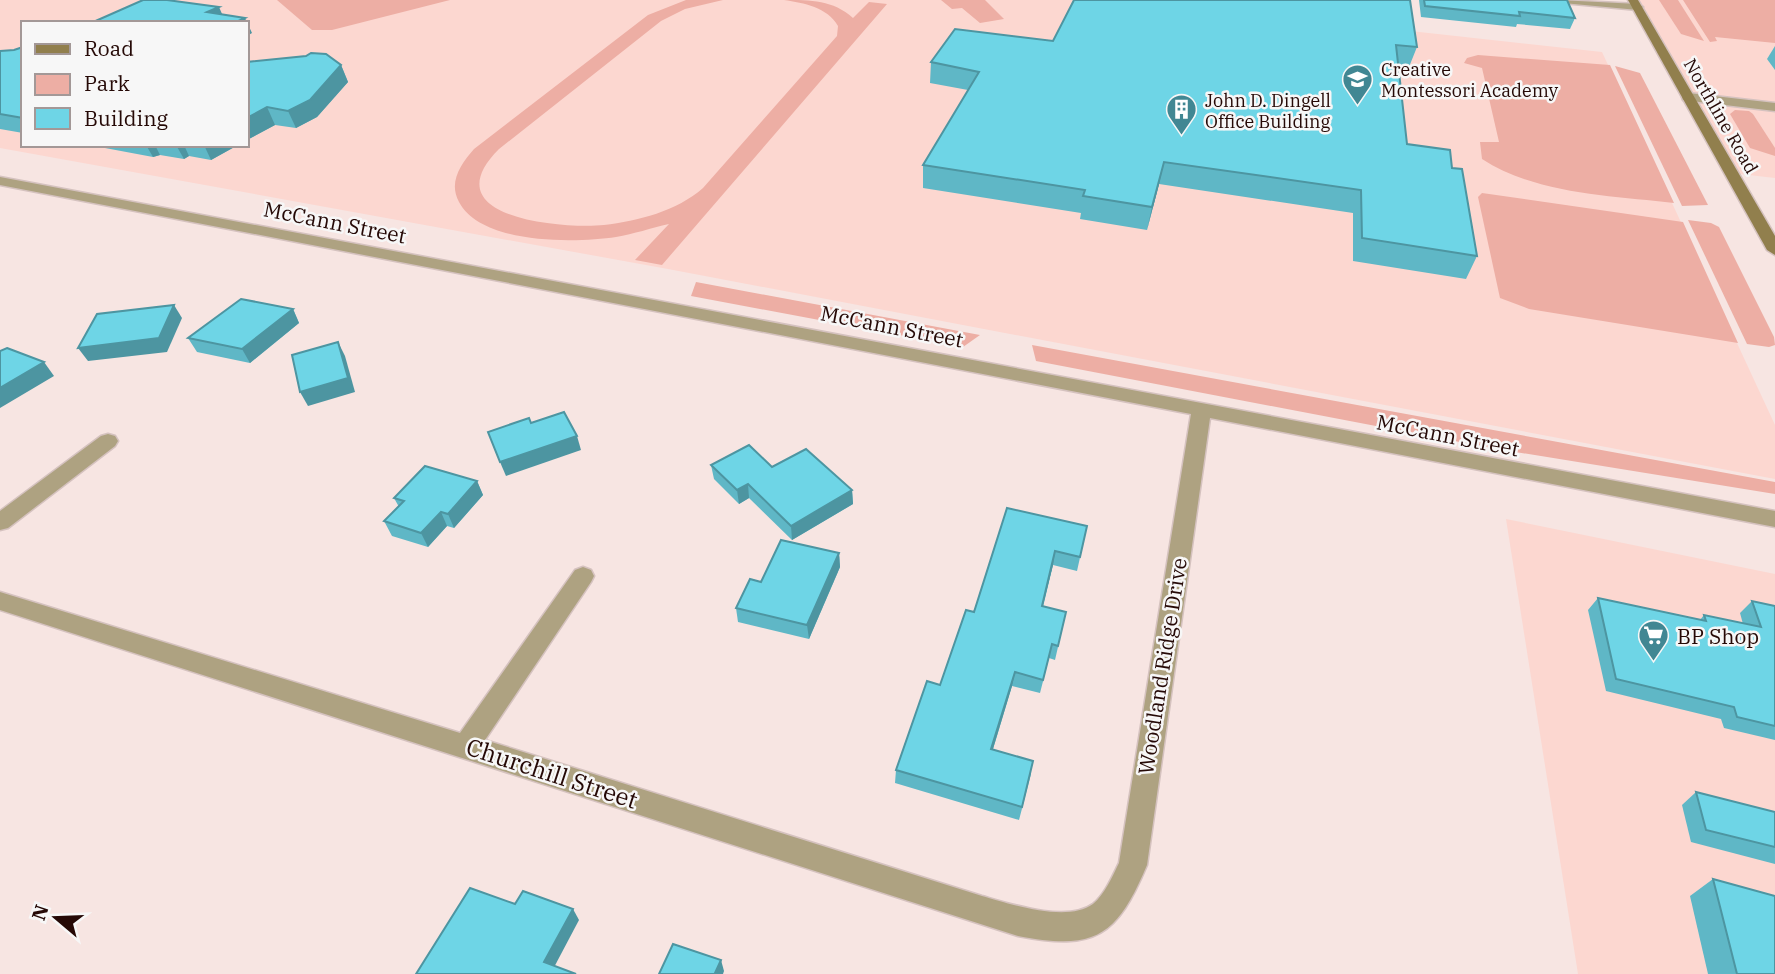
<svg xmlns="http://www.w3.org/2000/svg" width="1775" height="974" viewBox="0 0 1775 974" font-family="'IBM Plex Serif',serif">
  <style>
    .built { fill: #fcd7d0; fill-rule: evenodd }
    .green { fill: #edaea4 }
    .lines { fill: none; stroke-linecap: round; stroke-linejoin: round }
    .street-casing { stroke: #d5c2bf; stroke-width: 3 }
    .secondary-casing { stroke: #d5c2bf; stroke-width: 3 }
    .street { fill: #aea281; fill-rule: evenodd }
    .secondary { fill: #917f4d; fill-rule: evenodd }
    .wall { fill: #5fb7c6 }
    .shaded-wall { fill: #4d95a1 }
    .building { fill: #6ed5e6; stroke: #4d95a1; stroke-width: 2 }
    .labels { text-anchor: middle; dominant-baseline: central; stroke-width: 5; stroke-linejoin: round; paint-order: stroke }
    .far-poi-label { font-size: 18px; fill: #250906; stroke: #f7f7f7; text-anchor: start }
    .far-street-label { font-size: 18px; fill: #250906; stroke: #f7f7f7 }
    .street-label { font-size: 21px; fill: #250906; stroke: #f7f7f7 }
    .poi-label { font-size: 21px; fill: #250906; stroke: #f7f7f7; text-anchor: start }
    .near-street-label { font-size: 24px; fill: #250906; stroke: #f7f7f7 }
  </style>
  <rect width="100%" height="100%" fill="#f7e5e2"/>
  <g class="built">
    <path d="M0,0H1129L1602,52L1775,425V479L668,269L0,148ZM23,23H247V145H23Z"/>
    <path d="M1633,0H1775V178L1731,173Z"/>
    <path d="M1506,519L1775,574V974H1578Z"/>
  </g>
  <g class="green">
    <path d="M277,0H450L332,30H312Z"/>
    <path d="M686,0H723L685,9L661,21L499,149C430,218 562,229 604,225C638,221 677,211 703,188L837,36L838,26C827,7 804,3 784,0C811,0 833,0 853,18L869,2L887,4L662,265L635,260L669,224C651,228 634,234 616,237C575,243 482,245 459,202C448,182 461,164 474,149L648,15Z"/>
    <path d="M941,0H985L1004,19L980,23L962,8L952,9Z"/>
    <path d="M1659,0H1678L1704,41L1681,34Z"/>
    <path d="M1683,0H1775V43L1715,37L1717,41L1710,42Z"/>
    <path d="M1478,55L1610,65L1674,203C1612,196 1535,194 1482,159L1480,142H1499L1482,68L1464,63L1467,58Z"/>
    <path d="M1615,66L1640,73L1708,205L1682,206Z"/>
    <path d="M1735,110L1749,111L1753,114L1775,148V156L1750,148L1730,114Z"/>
    <path d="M1482,193L1683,222L1738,343L1529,309L1500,298L1478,197Z"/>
    <path d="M1688,220L1711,223L1719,227L1774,337L1775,345L1769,347L1747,344Z"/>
    <path d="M696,282L980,335L963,347L691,296Z"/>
    <path d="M1032,345L1775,482V494L1491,448L1036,361Z"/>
  </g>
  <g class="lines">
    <defs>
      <g id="street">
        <path d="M1558,0L1638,4L1643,7L1638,10L1563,3Z"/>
        <path d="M1688,93L1775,103V111L1683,100L1682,97Z"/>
        <path d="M0,177L1775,511V527L1210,418L1147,865C1117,936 1096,951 1018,936L0,610V592L460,733L575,570L583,567L591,570L594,576L591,582L485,740L982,896C1010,904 1067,923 1093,904C1105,894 1112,877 1119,863L1191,414L0,185Z"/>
        <path d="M108,434L115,436L118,441L115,446L8,528L0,530V511L101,436Z"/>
      </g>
      <path id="secondary" d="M1628,0H1638L1775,236V255L1767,250Z"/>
    </defs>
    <use href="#street" class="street-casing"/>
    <use href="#secondary" class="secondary-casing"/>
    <use href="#street" class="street"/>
    <use href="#secondary" class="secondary"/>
  </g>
  <g class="wall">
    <path d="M1074,0L1417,47L1409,67L1398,66L1407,144L1452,168L1477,256L1466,279L1353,261V213L1159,184L1147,230L1080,219L1081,213L923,188V165L968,90L930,83L931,62L1053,41Z"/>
    <path d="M1419,0H1567L1575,18L1570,29L1517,24L1516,27L1421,17Z"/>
    <path d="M1775,46V70L1767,59Z"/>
    <path d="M23,47V133L0,129V51L14,50Z"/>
    <path d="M247,62L341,65L348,82L317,117L296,128L275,125L247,140Z"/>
    <path d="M89,145H238L211,160L189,156L184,159L160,155L153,157Z"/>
    <path d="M293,309L299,323L250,363L197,352L188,338Z"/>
    <path d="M711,465L772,467L852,490L853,504L792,540L749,498L739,504L714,479Z"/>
    <path d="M477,481L483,495L454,528L447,526L428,547L392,536L384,521L399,507L394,498Z"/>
    <path d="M1087,526L1077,571L1053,565L1043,607L1066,612L1055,660L1049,658L1040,693L1012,686L993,749L1031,774L1019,820L895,783L896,770L940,685L974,612Z"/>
    <path d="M839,553L840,567L809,639L738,622L736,608L761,582Z"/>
    <path d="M1598,598L1700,620L1704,615L1743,624L1740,613L1752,601L1775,606V740L1724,728L1721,719L1606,691L1588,610Z"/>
    <path d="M1696,792L1775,812V864L1691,842L1682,805Z"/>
    <path d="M1713,879L1775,974H1708L1690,896Z"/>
  </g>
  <g class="shaded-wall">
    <path d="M219,7L226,23L207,12Z"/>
    <path d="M245,18L252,33L247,36V23H234Z"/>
    <path d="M341,65L348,82L317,117L296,128L288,111Z"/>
    <path d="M267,107L275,125L247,140V118Z"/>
    <path d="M146,145H155L160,155L153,157Z"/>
    <path d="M176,145H184L189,156L184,159Z"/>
    <path d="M204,145H238L211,160Z"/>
    <path d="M1164,162L1159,184L1147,230L1152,207Z"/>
    <path d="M174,305L182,318L167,352L88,361L78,348Z"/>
    <path d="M293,309L299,323L250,363L242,349Z"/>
    <path d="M338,342L345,356L355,392L308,406L300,392Z"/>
    <path d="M44,362L54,376L0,408V388Z"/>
    <path d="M577,436L581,450L506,476L500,462Z"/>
    <path d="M477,481L483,495L454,528L448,514Z"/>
    <path d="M748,484L749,498L739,504L737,490Z"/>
    <path d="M852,490L853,504L792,540L791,526Z"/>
    <path d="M441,512L447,526L428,547L421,533Z"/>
    <path d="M1055,551L1053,565L1039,620L1042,606Z"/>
    <path d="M839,553L840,567L809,639L807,625Z"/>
    <path d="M1015,672L1012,686L989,762L991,749Z"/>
    <path d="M573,909L579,920L551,973L544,962Z"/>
    <path d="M721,960L724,971L723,974H715Z"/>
  </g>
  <g class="building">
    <path d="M143,0H167L219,7L207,12L245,18L234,23H91Z"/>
    <path d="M1074,0H1410L1417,47L1396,45L1407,144L1450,150L1452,168L1462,169L1477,256L1362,238L1361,190L1164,162L1152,207L1083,196L1085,190L923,165L979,72L931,62L955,29L1053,41Z"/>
    <path d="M1424,0H1567L1575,18L1519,12L1520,16L1425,6Z"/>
    <path d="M23,47V118L0,114V51L14,50Z"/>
    <path d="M311,53L326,54L341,65L310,100L288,111L267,107L247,118V62L306,56Z"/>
    <path d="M241,299L293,309L242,349L188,338Z"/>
    <path d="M174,305L159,338L78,348L97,314Z"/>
    <path d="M338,342L348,378L300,392L292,355Z"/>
    <path d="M7,348L44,362L0,388V351Z"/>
    <path d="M564,412L577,436L500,462L488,432L529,418L531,423Z"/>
    <path d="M749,445L772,467L806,449L852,490L791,526L748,484L737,490L711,465Z"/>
    <path d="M425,466L477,481L448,514L441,512L421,533L384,521L404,501L394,498Z"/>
    <path d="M1007,508L1087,526L1080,557L1055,551L1042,606L1066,612L1058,646L1052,644L1043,680L1015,672L991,749L1033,761L1022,807L896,770L927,681L940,685L966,610L974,612Z"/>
    <path d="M781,540L839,553L807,625L736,608L750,579L761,582Z"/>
    <path d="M1598,598L1706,621L1704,615L1761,627L1752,601L1775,606V726L1737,717L1734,707L1616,679Z"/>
    <path d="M1696,792L1775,812V847L1706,830Z"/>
    <path d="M1713,879L1775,896V974H1737Z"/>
    <path d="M470,888L515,904L523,891L573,909L544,962L576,974H416Z"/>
    <path d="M673,944L721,960L715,973L717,974H659Z"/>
  </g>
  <defs>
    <symbol id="school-pin" viewBox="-11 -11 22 30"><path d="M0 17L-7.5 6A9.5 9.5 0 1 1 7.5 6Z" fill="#418793" stroke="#f7f7f7"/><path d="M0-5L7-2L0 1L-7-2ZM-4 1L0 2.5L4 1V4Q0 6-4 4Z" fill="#fff"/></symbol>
    <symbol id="building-pin" viewBox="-11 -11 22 30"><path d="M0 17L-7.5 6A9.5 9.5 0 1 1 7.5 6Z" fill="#418793" stroke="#f7f7f7"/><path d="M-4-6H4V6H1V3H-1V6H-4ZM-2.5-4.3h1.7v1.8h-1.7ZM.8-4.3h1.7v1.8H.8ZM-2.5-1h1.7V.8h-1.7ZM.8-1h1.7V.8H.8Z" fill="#fff"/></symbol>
    <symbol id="supermarket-pin" viewBox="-11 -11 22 30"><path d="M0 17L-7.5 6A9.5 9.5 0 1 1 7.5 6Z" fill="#418793" stroke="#f7f7f7"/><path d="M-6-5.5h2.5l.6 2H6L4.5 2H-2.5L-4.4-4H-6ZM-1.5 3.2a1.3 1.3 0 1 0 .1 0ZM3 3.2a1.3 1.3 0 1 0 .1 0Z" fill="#fff"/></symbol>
  </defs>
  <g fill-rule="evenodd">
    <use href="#school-pin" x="1340" y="62" width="35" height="47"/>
    <use href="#building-pin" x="1164" y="92" width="35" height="47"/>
    <use href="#supermarket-pin" x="1636" y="618" width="35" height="47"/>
  </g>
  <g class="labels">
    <g class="far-poi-label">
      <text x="1381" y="69">Creative<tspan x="1381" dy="21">Montessori Academy</tspan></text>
      <text x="1205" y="100">John D. Dingell<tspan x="1205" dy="21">Office Building</tspan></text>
    </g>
    <g class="far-street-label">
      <text transform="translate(1721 116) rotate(60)">Northline Road</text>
    </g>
    <g class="street-label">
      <text transform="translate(335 222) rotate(11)">McCann Street</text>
      <text transform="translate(892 326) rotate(11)">McCann Street</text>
      <text transform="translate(1448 435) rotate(11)">McCann Street</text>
      <text transform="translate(1162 666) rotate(-81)">Woodland Ridge Drive</text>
    </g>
    <g class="poi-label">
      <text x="1677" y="636">BP Shop</text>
    </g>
    <g class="near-street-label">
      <text transform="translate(552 773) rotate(18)">Churchill Street</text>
    </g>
  </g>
  <rect x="21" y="21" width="228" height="126" fill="#f7f7f7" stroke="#a39897" stroke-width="2"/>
  <rect x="35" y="44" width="35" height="10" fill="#917f4d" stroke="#a39897" stroke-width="2"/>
  <text x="84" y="56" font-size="21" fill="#250906">Road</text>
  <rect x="35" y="74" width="35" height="21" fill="#edaea4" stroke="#a39897" stroke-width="2"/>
  <text x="84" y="91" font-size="21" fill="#250906">Park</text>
  <rect x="35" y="108" width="35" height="21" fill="#6ed5e6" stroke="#a39897" stroke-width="2"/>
  <text x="84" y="126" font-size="21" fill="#250906">Building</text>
  <g transform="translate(56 918) rotate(289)" stroke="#f7f7f7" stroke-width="5" paint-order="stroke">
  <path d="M0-5L12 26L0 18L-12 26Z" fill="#250906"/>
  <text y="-10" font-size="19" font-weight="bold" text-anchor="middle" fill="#250906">N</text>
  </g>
</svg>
